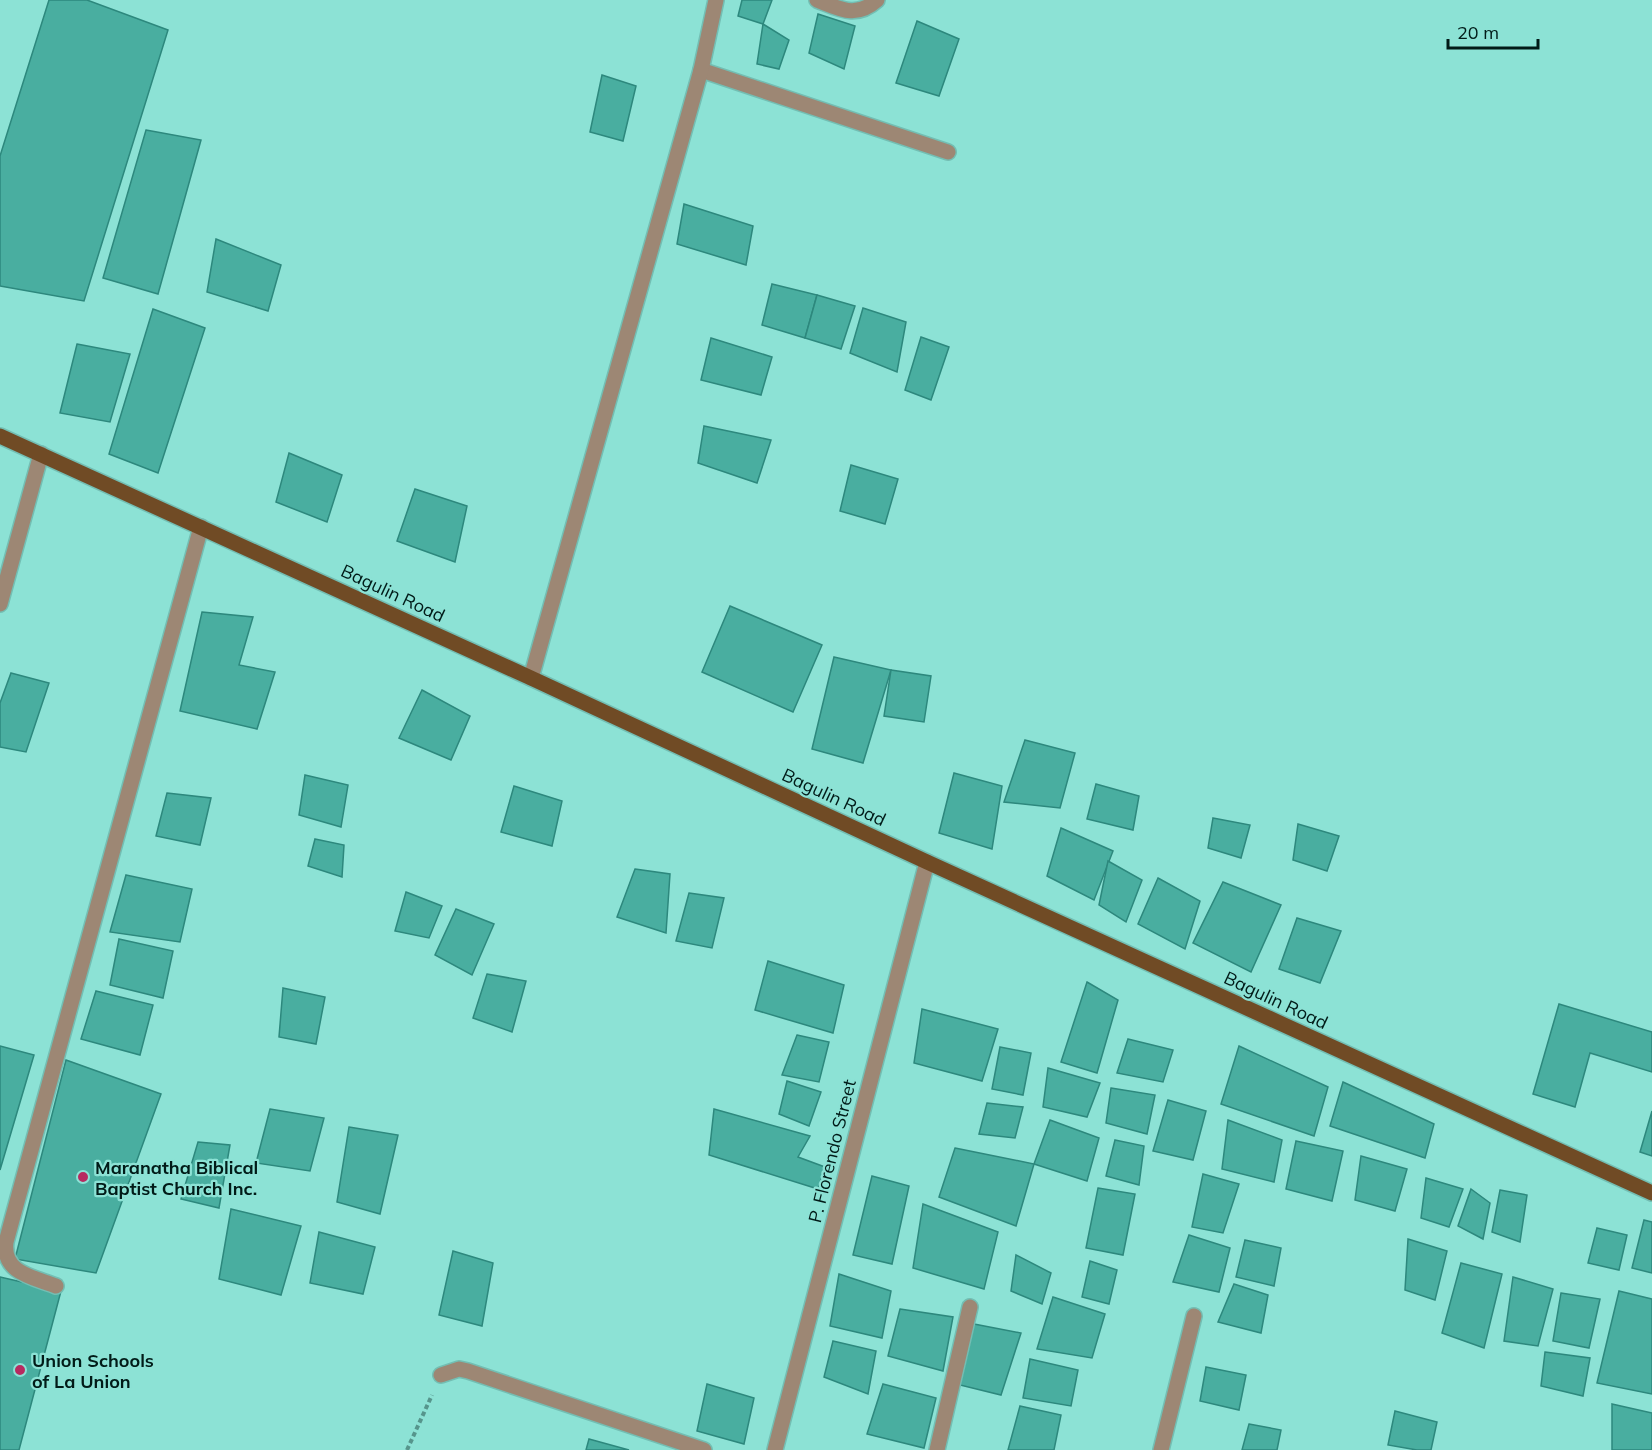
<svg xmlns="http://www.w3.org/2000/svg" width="1652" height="1450" viewBox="0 0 1652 1450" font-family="Mulish,sans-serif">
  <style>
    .building { fill: #49aea0; stroke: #2d887d; stroke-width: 1.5 }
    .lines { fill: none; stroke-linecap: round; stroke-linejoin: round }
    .minor-casing { stroke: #73beb3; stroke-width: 18 }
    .major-casing { stroke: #73beb3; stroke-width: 18 }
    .path { stroke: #56958c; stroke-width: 4; stroke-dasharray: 4.5 3; stroke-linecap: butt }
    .minor { stroke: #9d8774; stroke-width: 15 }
    .major { stroke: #704b25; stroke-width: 15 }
    .poi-dot { fill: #b72a60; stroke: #8ce2d5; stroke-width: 2 }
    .labels { text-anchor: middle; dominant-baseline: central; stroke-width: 4.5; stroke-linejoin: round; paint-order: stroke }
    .street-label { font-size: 18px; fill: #011b18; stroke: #8ce2d5 }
    .poi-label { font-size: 18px; font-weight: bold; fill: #011b18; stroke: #8ce2d5; text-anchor: start }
  </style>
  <rect width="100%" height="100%" fill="#8ce2d5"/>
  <g class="building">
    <path d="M49,0H87L168,30L84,301L0,286V156Z"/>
    <path d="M742,0H772L763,24L738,16Z"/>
    <path d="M818,14L855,26L844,69L809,53Z"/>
    <path d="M917,21L959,39L939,96L896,83Z"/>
    <path d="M763,24L789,40L779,69L757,64Z"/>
    <path d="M602,75L636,86L623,141L590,132Z"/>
    <path d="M146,130L201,140L158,294L103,278Z"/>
    <path d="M684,204L753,226L746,265L677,244Z"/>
    <path d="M216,239L281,265L268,311L207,292Z"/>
    <path d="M772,284L817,295L805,338L762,325Z"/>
    <path d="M817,295L855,306L841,349L805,338Z"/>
    <path d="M863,308L906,322L897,372L850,353Z"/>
    <path d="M153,309L205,328L158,473L109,454Z"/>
    <path d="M921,337L949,347L931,400L905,390Z"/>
    <path d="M711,338L772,357L761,395L701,380Z"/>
    <path d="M77,344L130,354L110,422L60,413Z"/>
    <path d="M704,426L771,440L757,483L698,463Z"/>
    <path d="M289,453L342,475L327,522L276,502Z"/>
    <path d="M851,465L898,479L885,524L840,511Z"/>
    <path d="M415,489L467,506L455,562L397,541Z"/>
    <path d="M730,606L822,645L793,712L702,672Z"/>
    <path d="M202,612L253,617L239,665L275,672L257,729L180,711Z"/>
    <path d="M834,657L891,670L863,763L812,749Z"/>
    <path d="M891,670L931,676L924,722L884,716Z"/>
    <path d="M11,673L49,683L26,752L0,747V703Z"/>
    <path d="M422,690L470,716L451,760L399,738Z"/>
    <path d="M1025,740L1075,753L1060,808L1004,802Z"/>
    <path d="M954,773L1002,786L992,849L939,833Z"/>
    <path d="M305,775L348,785L341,827L299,815Z"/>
    <path d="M1096,784L1139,796L1133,830L1087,819Z"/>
    <path d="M514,786L562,801L552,846L501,832Z"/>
    <path d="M167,793L211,798L200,845L156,836Z"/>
    <path d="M1213,818L1250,825L1241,858L1208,848Z"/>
    <path d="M1298,824L1339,836L1327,871L1293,860Z"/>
    <path d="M1061,828L1113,851L1094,900L1047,876Z"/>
    <path d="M315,839L344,845L342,877L308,866Z"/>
    <path d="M1108,861L1142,880L1126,922L1099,905Z"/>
    <path d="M635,869L670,874L666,933L617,917Z"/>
    <path d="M126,875L192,889L180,942L110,932Z"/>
    <path d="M1158,878L1200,901L1185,949L1138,924Z"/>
    <path d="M1223,882L1281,905L1251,972L1193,943Z"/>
    <path d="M406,892L442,906L429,938L395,931Z"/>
    <path d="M689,893L724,898L712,948L676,941Z"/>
    <path d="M456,909L494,924L472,975L435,955Z"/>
    <path d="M1297,918L1341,931L1320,983L1279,969Z"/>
    <path d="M119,939L173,951L163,998L110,985Z"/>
    <path d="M768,961L844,985L833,1033L755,1010Z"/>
    <path d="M487,974L526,981L512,1032L473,1018Z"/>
    <path d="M1087,982L1118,1000L1097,1073L1061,1062Z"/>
    <path d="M283,988L325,997L316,1044L279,1037Z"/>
    <path d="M96,991L153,1005L140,1055L81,1039Z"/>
    <path d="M1559,1004L1652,1032V1072L1590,1053L1575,1107L1533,1094Z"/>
    <path d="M922,1009L998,1029L982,1081L914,1063Z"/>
    <path d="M797,1035L829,1042L819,1082L782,1075Z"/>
    <path d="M1128,1039L1173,1050L1163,1082L1117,1073Z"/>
    <path d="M0,1046L34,1055L0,1170Z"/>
    <path d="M1239,1046L1328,1087L1314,1136L1221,1104Z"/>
    <path d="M1000,1047L1031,1053L1023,1095L992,1089Z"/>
    <path d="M66,1060L161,1094L96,1273L15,1259Z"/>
    <path d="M1048,1068L1100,1083L1087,1117L1043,1107Z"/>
    <path d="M787,1081L821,1092L809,1126L779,1114Z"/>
    <path d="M1343,1082L1434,1124L1425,1158L1330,1126Z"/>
    <path d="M1111,1088L1155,1095L1147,1134L1106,1123Z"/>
    <path d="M1168,1100L1206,1111L1193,1160L1153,1151Z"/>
    <path d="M987,1103L1023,1107L1015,1138L979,1134Z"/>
    <path d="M270,1109L324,1118L310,1171L256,1163Z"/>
    <path d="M714,1109L810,1136L798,1157L825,1167L818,1189L709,1155Z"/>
    <path d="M1652,1111V1156L1640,1152Z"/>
    <path d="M1050,1120L1099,1138L1087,1181L1034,1164Z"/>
    <path d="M1228,1120L1282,1140L1274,1182L1222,1169Z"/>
    <path d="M349,1127L398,1135L380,1214L337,1202Z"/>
    <path d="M1115,1140L1144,1146L1139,1185L1106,1176Z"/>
    <path d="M1296,1141L1343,1151L1332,1201L1286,1189Z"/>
    <path d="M198,1142L230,1145L219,1208L181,1199Z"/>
    <path d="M955,1148L1034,1164L1016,1226L939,1197Z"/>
    <path d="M1361,1156L1407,1169L1395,1211L1355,1200Z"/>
    <path d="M1203,1174L1239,1184L1223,1233L1192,1227Z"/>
    <path d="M872,1176L909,1186L892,1264L853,1255Z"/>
    <path d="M1426,1178L1463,1189L1449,1227L1421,1218Z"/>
    <path d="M1098,1188L1135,1194L1123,1255L1086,1248Z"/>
    <path d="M1471,1189L1490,1203L1483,1239L1458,1226Z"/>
    <path d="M1500,1190L1527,1195L1520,1242L1492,1232Z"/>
    <path d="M923,1204L998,1232L984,1289L913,1268Z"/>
    <path d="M231,1209L301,1226L281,1295L219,1279Z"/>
    <path d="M1644,1220L1652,1222V1273L1632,1268Z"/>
    <path d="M1597,1228L1627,1235L1619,1270L1588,1263Z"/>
    <path d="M319,1232L375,1247L363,1294L310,1283Z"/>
    <path d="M1189,1235L1230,1248L1219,1292L1173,1282Z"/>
    <path d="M1408,1239L1447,1251L1435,1300L1405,1290Z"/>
    <path d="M1245,1240L1281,1248L1274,1286L1236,1277Z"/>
    <path d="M453,1251L493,1263L482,1326L439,1315Z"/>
    <path d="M1016,1255L1051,1273L1042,1304L1011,1291Z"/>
    <path d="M1090,1261L1117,1270L1109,1304L1082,1297Z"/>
    <path d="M1461,1263L1502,1274L1484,1348L1442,1333Z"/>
    <path d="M839,1274L891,1291L882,1338L830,1326Z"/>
    <path d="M0,1277L61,1291L19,1450H0Z"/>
    <path d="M1513,1277L1553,1289L1538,1346L1504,1341Z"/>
    <path d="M1234,1284L1268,1295L1261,1333L1218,1322Z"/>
    <path d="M1619,1291L1652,1299V1394L1597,1383Z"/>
    <path d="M1561,1293L1600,1299L1589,1348L1553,1341Z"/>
    <path d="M1053,1297L1105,1314L1092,1358L1037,1349Z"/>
    <path d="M900,1309L953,1317L943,1371L888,1356Z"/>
    <path d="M974,1324L1021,1333L1001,1395L960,1385Z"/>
    <path d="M833,1341L876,1351L868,1394L824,1377Z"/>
    <path d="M1545,1352L1590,1358L1583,1396L1541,1386Z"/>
    <path d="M1030,1359L1078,1370L1071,1406L1023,1398Z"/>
    <path d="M1206,1367L1246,1375L1239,1410L1200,1401Z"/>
    <path d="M707,1384L754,1398L744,1444L697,1431Z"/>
    <path d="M883,1384L936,1398L924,1448L867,1434Z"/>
    <path d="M1612,1404L1652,1413V1450H1612Z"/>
    <path d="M1020,1406L1061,1415L1054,1450H1008Z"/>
    <path d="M1395,1411L1437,1422L1431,1450H1417L1388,1445Z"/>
    <path d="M1249,1424L1281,1430L1277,1450H1242Z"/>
    <path d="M589,1439L629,1450H586Z"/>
  </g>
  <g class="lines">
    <defs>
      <g id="minor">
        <path d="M817,0C840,9 856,19 877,0"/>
        <path d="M701,70L948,152"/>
        <path d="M0,604L41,454"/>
        <path d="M531,678L701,70L716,0"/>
        <path d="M56,1286C33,1277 2,1273 6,1242L201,527"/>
        <path d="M441,1375L459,1369L468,1371L704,1450"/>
        <path d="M775,1450L927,862"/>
        <path d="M937,1450L970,1307"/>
        <path d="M1161,1450L1194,1316"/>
      </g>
      <path id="major" d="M0,436L531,678L927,862L1652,1193"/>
    </defs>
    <use href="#minor" class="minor-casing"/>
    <use href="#major" class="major-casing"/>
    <path class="path" d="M407,1450L432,1395"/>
    <use href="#minor" class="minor"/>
    <use href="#major" class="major"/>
  </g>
  <g class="poi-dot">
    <circle cx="83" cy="1177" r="6"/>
    <circle cx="20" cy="1370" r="6"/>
  </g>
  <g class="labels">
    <g class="street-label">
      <text transform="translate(393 593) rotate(25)">Bagulin Road</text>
      <text transform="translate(834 797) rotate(25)">Bagulin Road</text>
      <text transform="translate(1276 1000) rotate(25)">Bagulin Road</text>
      <text transform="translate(832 1151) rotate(-76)">P. Florendo Street</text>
    </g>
    <g class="poi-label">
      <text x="95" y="1167">Maranatha Biblical<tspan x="95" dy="21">Baptist Church Inc.</tspan></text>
      <text x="32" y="1360">Union Schools<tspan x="32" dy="21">of La Union</tspan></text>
    </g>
  </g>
  <path d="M1448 39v9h90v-9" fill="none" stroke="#011b18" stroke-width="3"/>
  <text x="1457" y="39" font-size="18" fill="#011b18" stroke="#8ce2d5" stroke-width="4.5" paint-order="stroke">20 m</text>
</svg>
